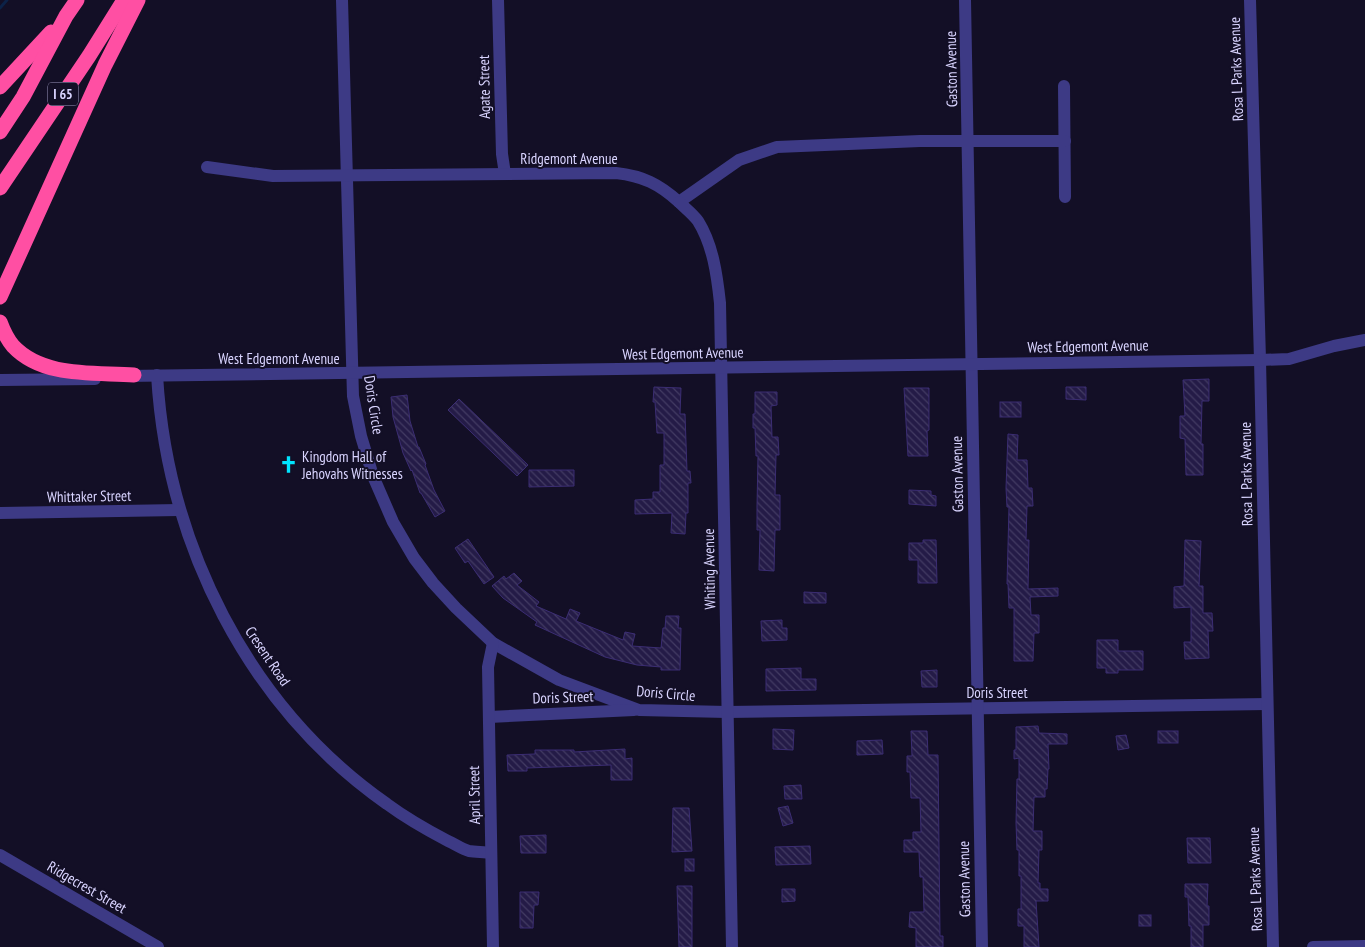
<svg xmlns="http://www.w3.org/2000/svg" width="1365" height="947" viewBox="0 0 1365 947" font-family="'PT Sans Narrow',sans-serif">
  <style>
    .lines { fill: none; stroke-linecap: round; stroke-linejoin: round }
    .stream { stroke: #0c2248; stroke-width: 3 }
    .building { fill: url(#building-back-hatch); stroke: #3b2d73 }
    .minor { stroke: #3d3a85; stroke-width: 12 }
    .highway { stroke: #ff4fa3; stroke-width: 15 }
    .labels { text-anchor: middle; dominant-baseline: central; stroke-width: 4; stroke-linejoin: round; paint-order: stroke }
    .shield { fill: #130f26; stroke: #9e99be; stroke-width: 1 }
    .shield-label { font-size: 14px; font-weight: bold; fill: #d9d4ff }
    .street-label { font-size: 15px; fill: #d9d4ff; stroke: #130f26 }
    .poi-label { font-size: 15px; fill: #d9d4ff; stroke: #130f26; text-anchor: start }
  </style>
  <defs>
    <pattern id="building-back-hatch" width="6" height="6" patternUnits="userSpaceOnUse" patternTransform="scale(1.25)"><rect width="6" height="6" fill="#241b47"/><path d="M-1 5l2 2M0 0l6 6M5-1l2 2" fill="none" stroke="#433b63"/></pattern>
  </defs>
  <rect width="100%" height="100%" fill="#130f26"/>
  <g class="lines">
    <path class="stream" d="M0,8L7,0"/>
  </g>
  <g class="building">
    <path d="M1209,379V401H1202L1201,444H1203V475H1186L1185,439L1180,438V416H1185L1183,380Z"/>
    <path d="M654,387L681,388L680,414H685L687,471H690L691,483H688V513H686L685,534L671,533L672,513L635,514V500L653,499V492H660V465H664V433H657L655,402H653Z"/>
    <path d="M1066,387H1086V400L1066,399Z"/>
    <path d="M904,388H929V430L927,431L928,456H908Z"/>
    <path d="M755,392H777V405L771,406L772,437H778L779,455H776L775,495H780V530H775L774,571L759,570L760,530H757V507L758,456H756L755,428H753V414H755Z"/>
    <path d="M407,395L410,421L418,447H419L426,464L425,465L434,490L445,511L435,517L421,493H420L412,470L411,471L403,453L393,417L391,397Z"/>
    <path d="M459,399L528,465L517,476L448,410Z"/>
    <rect x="1000" y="402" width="21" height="15"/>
    <path d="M1008,434L1018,435L1017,460H1027L1028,488H1032L1033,506H1027L1026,540H1029L1028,589L1058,588V596L1030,597L1031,615H1039V633H1034L1033,661H1014V608H1009L1008,584H1007L1009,507H1007L1006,488Z"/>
    <path d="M529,470H574V486L529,487Z"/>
    <path d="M909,490L931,491V495L936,496V506L909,504Z"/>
    <path d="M468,539L494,577L484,584L468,561L465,563L455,548Z"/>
    <path d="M923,540H936L937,583H918V560H909V543H923Z"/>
    <path d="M1185,540L1201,541L1199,586H1203V613H1212L1213,631H1208L1209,658L1185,659L1184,642H1191V607L1174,608V587L1184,586Z"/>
    <path d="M514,573L522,581L517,585L539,602L536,606L566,619L570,609L580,613L576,621L623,640L625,632L635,634L632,646L661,648L663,628H665L666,616H679L678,628H681L680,670H661V667L637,665L605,657L535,625L537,622L503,598L492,586L504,576L506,579Z"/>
    <path d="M804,592L826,593V603H804Z"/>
    <path d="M782,620V628H787V640L762,641L761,621Z"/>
    <path d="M1097,640H1118V651H1143V670H1118V673H1106V668H1097Z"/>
    <path d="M801,668V679H816V690L766,691V669Z"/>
    <path d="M937,670V687H922L921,671Z"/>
    <path d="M1038,726L1039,733L1067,734V744H1048L1049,769H1048L1047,789H1045V797H1034L1033,831H1042V850H1039L1038,883H1040V889H1048V901H1036L1039,947H1024V926H1018V909H1021V876H1019V850H1017L1016,823L1017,779H1019V758L1014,759V750H1016V727Z"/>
    <path d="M773,729L794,730L793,750L773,749Z"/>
    <path d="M911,731H927L928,755H938L940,936H943V947H916V928L909,927L910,912H924L923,877H920L919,852H904V840H913V832H921L920,798H911L910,772H907V756H912Z"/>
    <rect x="1158" y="731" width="20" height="12"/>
    <path d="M1126,735L1129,748L1118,750L1116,736Z"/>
    <path d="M882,740L883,754L857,755V741Z"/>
    <path d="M625,749V759L632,758V780H611V765L527,768V771H508L507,755L535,754V750H574V752Z"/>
    <path d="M801,785L802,799H785L784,786Z"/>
    <path d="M788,806L793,823L783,826L778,808Z"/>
    <path d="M673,808H689L692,851L672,852Z"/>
    <path d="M546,835V853H521L520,836Z"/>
    <path d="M1187,838H1210L1211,863H1188Z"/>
    <path d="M810,846L811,864L776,865L775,847Z"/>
    <rect x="685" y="859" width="9" height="12"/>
    <path d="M1185,884H1208L1207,906H1209V925H1203V947H1191V926H1189L1188,897H1185Z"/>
    <path d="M677,886H692V947H679Z"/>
    <path d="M782,889H795V901L782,902Z"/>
    <path d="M520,892H539L538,905H534L533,928H520Z"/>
    <rect x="1139" y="915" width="12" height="11"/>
  </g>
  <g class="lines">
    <g class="minor">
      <path d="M342,0L353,396L361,436L373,476L393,522L414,558L433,583L456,608L493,643L559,680L639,710L727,712L1267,704"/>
      <path d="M498,0L502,154L505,174"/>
      <path d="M965,0L982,947"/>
      <path d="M1250,0L1260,360L1273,947"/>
      <path d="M1064,86L1065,197"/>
      <path d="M207,167L273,176L616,173C643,176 659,184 679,202L739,160L777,147L920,141H1065"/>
      <path d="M679,202C685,208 693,214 698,221C713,245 717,275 720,303L732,947"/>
      <path d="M157,375C167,543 247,706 387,804C406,818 427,830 448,841C455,844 462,849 469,851C476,852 484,852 491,853"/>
      <path d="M125,376L1260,360L1289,359L1334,346L1365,340"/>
      <path d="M0,380L95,379"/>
      <path d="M0,513L179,510"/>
      <path d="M489,717L634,710"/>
      <path d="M0,855L158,947"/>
      <path d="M493,947L488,667L493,643"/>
      <path d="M1313,947L1365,946"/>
    </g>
    <g class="highway">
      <path d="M0,87L51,32"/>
      <path d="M0,132L23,97L66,16L77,0"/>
      <path d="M0,188L89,56L124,0"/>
      <path d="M0,297L105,65L138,0"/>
      <path d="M0,322C3,330 7,339 13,346C43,378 94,372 134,375"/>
    </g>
  </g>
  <defs>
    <symbol id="church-bare" viewBox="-9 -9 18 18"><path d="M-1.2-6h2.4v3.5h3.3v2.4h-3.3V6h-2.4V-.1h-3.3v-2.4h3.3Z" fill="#00e5ff" stroke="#130f26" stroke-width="2.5" paint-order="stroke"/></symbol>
  </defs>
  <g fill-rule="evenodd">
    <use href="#church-bare" x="276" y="452" width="25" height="25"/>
  </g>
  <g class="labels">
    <rect class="shield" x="48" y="82.5" width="30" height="23" rx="4"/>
    <g class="shield-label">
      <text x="63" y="94">I 65</text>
    </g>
    <g class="street-label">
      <text transform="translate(951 69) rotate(-91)">Gaston Avenue</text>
      <text transform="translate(1236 69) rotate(-92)">Rosa L Parks Avenue</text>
      <text transform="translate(484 87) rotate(-91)">Agate Street</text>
      <text x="569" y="158">Ridgemont Avenue</text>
      <text transform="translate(1088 346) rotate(-1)">West Edgemont Avenue</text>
      <text transform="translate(683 353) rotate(-1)">West Edgemont Avenue</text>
      <text x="279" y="358">West Edgemont Avenue</text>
      <text transform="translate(374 405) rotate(81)">Doris Circle</text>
      <text transform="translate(957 474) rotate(-91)">Gaston Avenue</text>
      <text transform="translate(1246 474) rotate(-91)">Rosa L Parks Avenue</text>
      <text transform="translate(89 496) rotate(-1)">Whittaker Street</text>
      <text transform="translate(709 569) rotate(-91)">Whiting Avenue</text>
      <text transform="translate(268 656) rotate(56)">Cresent Road</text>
      <text x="997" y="692">Doris Street</text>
      <text transform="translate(666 693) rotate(5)">Doris Circle</text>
      <text transform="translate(563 697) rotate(-2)">Doris Street</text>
      <text transform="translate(474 795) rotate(-91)">April Street</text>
      <text transform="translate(964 879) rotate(-91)">Gaston Avenue</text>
      <text transform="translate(1255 879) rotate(-92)">Rosa L Parks Avenue</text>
      <text transform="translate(87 887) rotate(30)">Ridgecrest Street</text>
    </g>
    <g class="poi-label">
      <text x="302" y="456">Kingdom Hall of<tspan x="302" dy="17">Jehovahs Witnesses</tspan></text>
    </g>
  </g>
</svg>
